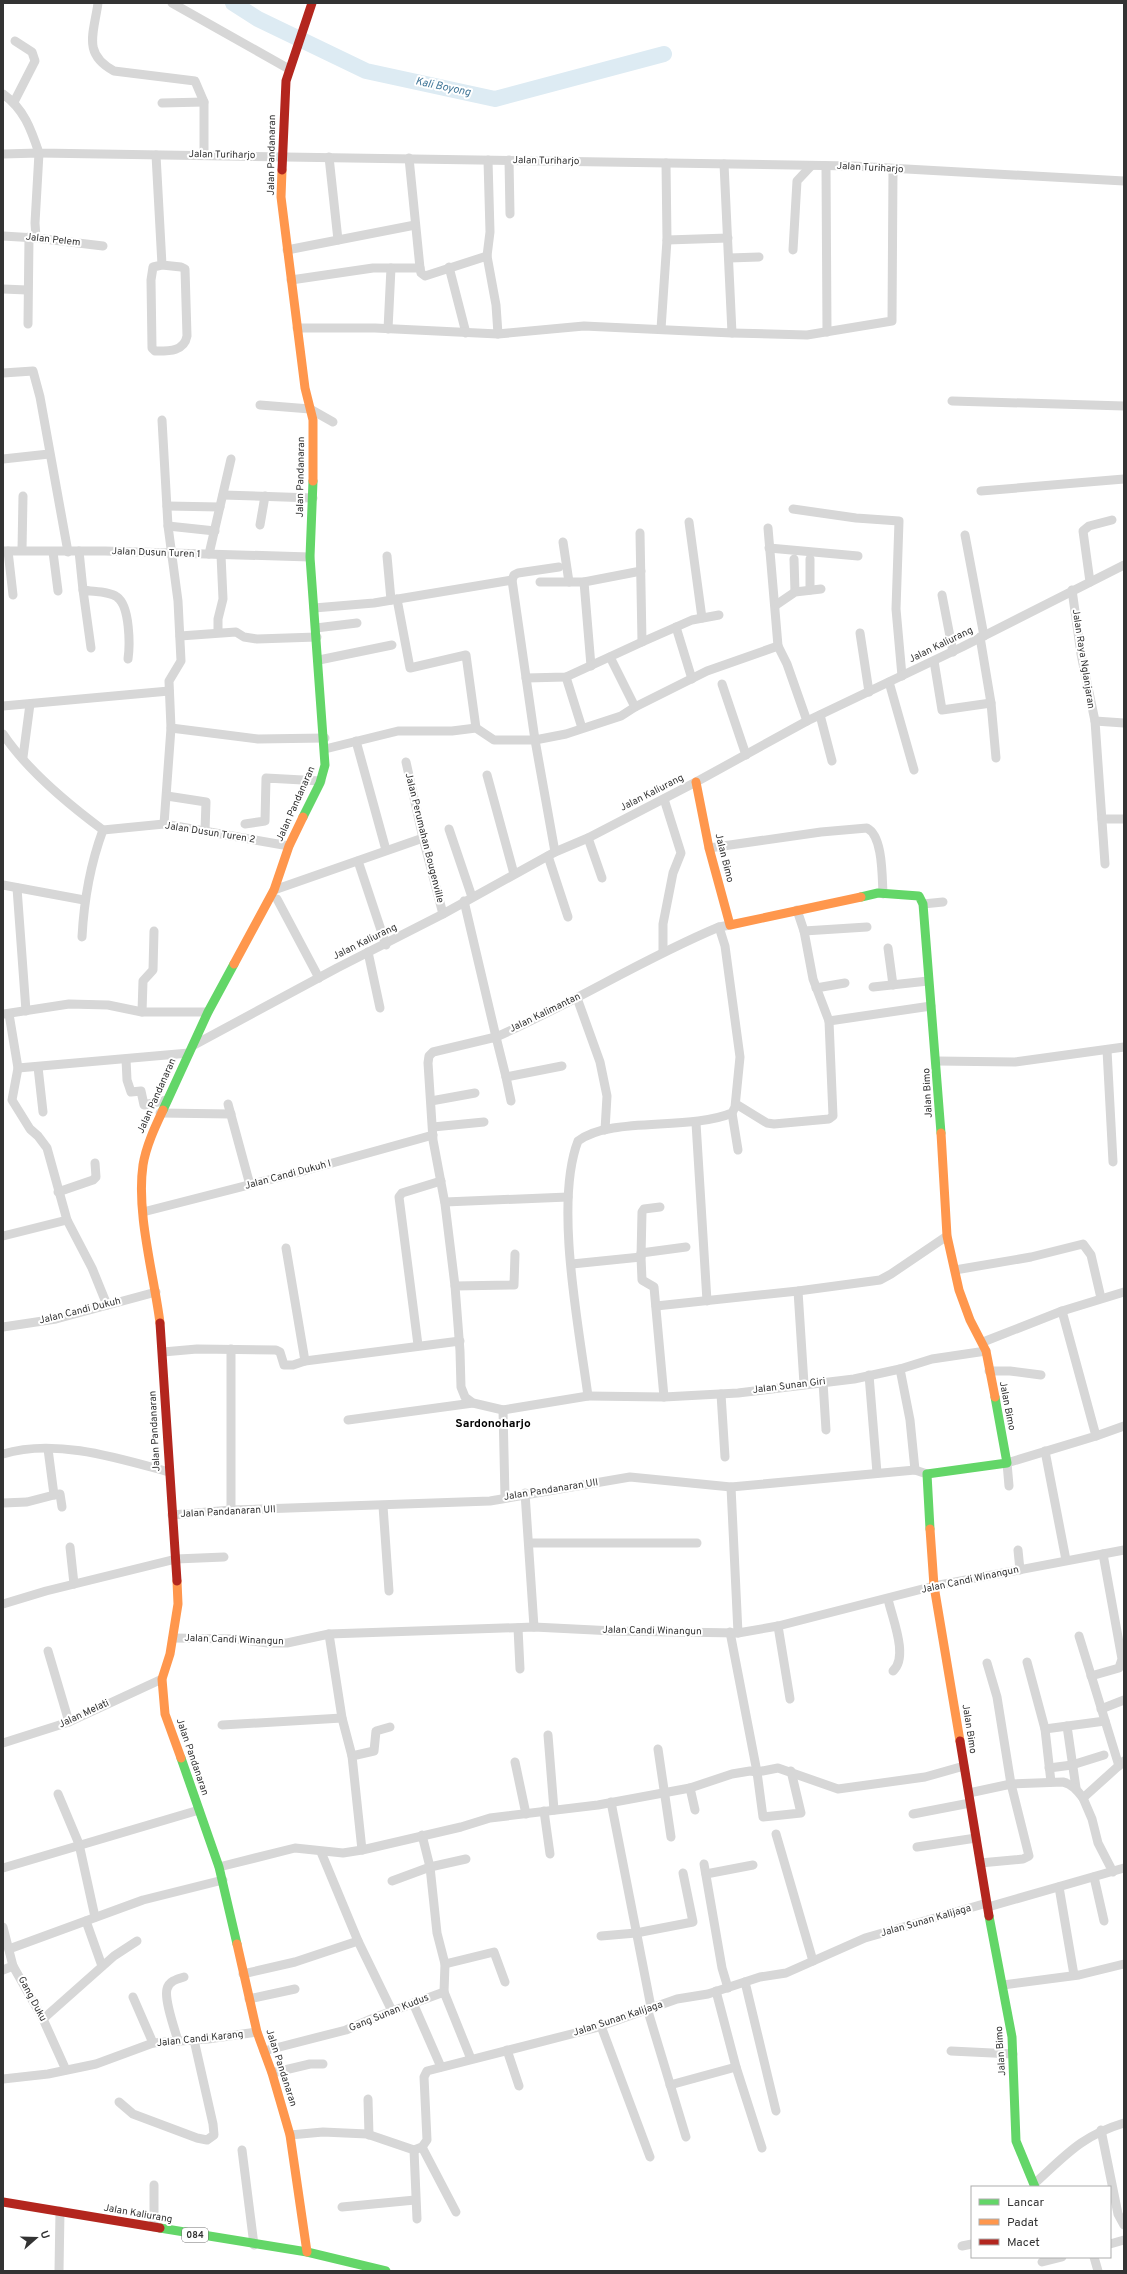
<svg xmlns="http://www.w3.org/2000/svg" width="1127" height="2274" viewBox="0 0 1127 2274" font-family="Overpass,sans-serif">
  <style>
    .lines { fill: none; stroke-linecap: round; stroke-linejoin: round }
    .river { stroke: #ddebf3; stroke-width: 16 }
    .street { stroke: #d7d7d7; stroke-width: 9 }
    .fast { stroke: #63d668; stroke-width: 9 }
    .slow { stroke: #ff974d; stroke-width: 9 }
    .jam { stroke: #b3261e; stroke-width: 9 }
    .labels { text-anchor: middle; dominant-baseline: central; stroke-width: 4; stroke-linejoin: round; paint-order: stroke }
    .shield { fill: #fff; stroke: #707070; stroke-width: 1 }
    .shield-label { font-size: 9px; font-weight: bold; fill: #333 }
    .street-label { font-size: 10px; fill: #333; stroke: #fff }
    .water-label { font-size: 11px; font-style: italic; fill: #3f7597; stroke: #fff }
    .quarter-label { font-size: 12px; font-weight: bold; fill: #000; stroke: #fff }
  </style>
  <rect width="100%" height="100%" fill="#fff"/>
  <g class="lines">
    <path class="river" d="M233,3L258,19L366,71L495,99L664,54"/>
    <g class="street">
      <path d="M98,3C94,33 82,54 114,71L195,81L204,102V155"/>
      <path d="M172,3L289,69"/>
      <path d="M3,94C24,109 31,129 39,153L853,166L1124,181"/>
      <path d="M14,102L35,61L32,52L15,41"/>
      <path d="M162,103L204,102"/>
      <path d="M3,154L39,153L35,223L36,238"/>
      <path d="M156,155L162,265L153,267L151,280L152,348L155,351C168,351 184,352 187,336L185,269L181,267L162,265"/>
      <path d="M329,157L338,240"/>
      <path d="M409,158L420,268"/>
      <path d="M509,160L510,214"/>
      <path d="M826,166L827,332"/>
      <path d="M3,236L36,238L103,246"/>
      <path d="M667,240L728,238"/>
      <path d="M287,250L415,225"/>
      <path d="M793,250L797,181L811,166"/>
      <path d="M487,256L490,232L488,160"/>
      <path d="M729,258L759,257"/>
      <path d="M449,267L466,333"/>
      <path d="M291,280L373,268H420L421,273L425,276L487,256L496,305L498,334"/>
      <path d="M3,289L27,290"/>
      <path d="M28,324L29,237"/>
      <path d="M297,328H375L498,334L584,326L732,333L724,164"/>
      <path d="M388,329L391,268"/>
      <path d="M661,329L667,240L666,163"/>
      <path d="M732,333L807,335L892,321L893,169"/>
      <path d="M3,373L33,371L40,397L68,552"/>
      <path d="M952,401L1124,406"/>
      <path d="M260,405L310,409L333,422"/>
      <path d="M162,420L168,526L178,601L181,661L169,681L171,728L164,824"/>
      <path d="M3,459L49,454"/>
      <path d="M981,491L1124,479"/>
      <path d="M223,495L313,498"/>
      <path d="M167,506L220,507"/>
      <path d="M793,509L856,518L899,521L896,609L902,676"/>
      <path d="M689,522L702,618"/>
      <path d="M260,525L265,496"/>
      <path d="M168,526L215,531"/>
      <path d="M768,528L778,646"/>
      <path d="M965,535L984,636"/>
      <path d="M563,542L569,582"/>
      <path d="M769,548L858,556"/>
      <path d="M22,550L23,496"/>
      <path d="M3,551H105L310,557"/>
      <path d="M8,551L13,595"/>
      <path d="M79,551L83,590"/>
      <path d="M53,552L58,591"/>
      <path d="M209,554L231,459"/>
      <path d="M387,556L391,600"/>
      <path d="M794,559L795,592"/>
      <path d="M810,559V590"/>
      <path d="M559,567L518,573L514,575L512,580L535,740L566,734L621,716L635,707L707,671L778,646L787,664L807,721"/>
      <path d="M540,582H584L641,571"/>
      <path d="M584,582L591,666"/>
      <path d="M1090,582L1083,531L1089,526L1112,520"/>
      <path d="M1072,590L1081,654L1095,721L1124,723"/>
      <path d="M942,595L953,652"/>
      <path d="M397,599L410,668L466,655L476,728"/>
      <path d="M776,605L795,592L821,589"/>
      <path d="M314,608L374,603L512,580"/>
      <path d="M676,627L692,679"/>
      <path d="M316,628L357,623"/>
      <path d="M218,632V619L223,599L221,555"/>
      <path d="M860,633L869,692"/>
      <path d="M180,636L236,632L244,637L257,639L317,637"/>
      <path d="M980,637L991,703L996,758"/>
      <path d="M642,642L692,620L719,615"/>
      <path d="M91,648L83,590C93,592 109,591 117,597C130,606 130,645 128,659"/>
      <path d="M610,657L635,707"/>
      <path d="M319,660L392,645"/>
      <path d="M934,661L942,710L991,703"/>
      <path d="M566,677L582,728"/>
      <path d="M526,678L566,677L642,642L640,533"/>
      <path d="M889,682L914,770"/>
      <path d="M722,684L746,755"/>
      <path d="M3,706L169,691"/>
      <path d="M820,715L832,761"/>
      <path d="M1095,721L1105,864"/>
      <path d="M171,728L258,739L325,738"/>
      <path d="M3,734C27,770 68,804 103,830L164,824L289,846"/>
      <path d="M356,741L386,850"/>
      <path d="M325,749L398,731H452L476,728L494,740H535L555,852"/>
      <path d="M23,757L30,704"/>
      <path d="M406,762L423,838L443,914"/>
      <path d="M487,775L514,874"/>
      <path d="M167,796L206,802L205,831"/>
      <path d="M1102,819H1124"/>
      <path d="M245,824L265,821L266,778L321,781"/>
      <path d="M449,829L472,897"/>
      <path d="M588,838L602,878"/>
      <path d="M709,848L821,832L867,828C883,836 882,876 883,894"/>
      <path d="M548,856L568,917"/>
      <path d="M358,861L386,945"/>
      <path d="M3,885L84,900"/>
      <path d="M17,888L26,1011"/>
      <path d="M274,890L423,838"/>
      <path d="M277,899L319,978"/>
      <path d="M464,901L496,1037C572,1004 642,959 719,927"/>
      <path d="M923,904L943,902"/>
      <path d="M804,931L867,927"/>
      <path d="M82,937C84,900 90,865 103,830"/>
      <path d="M888,948L893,985"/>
      <path d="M368,952L380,1008"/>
      <path d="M663,952V924L673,873L681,853L664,799"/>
      <path d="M873,987L928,981"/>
      <path d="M816,988L845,983"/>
      <path d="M577,998L600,1062L607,1096L605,1130"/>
      <path d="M142,1012L143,981L153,970L154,931"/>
      <path d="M4,1014L69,1004L108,1005L142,1012H208"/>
      <path d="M9,1014L18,1068L12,1100L30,1129L38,1136L47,1148L67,1220L92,1268L107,1305"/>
      <path d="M829,1021L931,1006"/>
      <path d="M194,1045L337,968L443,914L555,852L588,838L696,782L807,721L962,647L1124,565"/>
      <path d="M1107,1050L1113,1162"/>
      <path d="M126,1059L127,1080L131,1092L141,1091L144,1105L167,1100"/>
      <path d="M937,1061L1015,1062L1124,1047"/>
      <path d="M38,1067L43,1112"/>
      <path d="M18,1068L189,1053"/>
      <path d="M506,1077L511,1101"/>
      <path d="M431,1101L475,1093"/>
      <path d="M228,1104L250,1185"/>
      <path d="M736,1104L767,1123L774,1124L829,1119L833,1116L829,1021L813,979L804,931L797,910"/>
      <path d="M160,1113L231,1114"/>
      <path d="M732,1113L738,1150"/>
      <path d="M696,1123L707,1301"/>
      <path d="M433,1127L484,1122"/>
      <path d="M58,1192L93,1180L96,1177L95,1163"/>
      <path d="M445,1202L568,1197"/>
      <path d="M143,1212L300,1172L433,1135"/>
      <path d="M3,1236L67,1220"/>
      <path d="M641,1253L686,1247"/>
      <path d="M641,1257L642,1212L644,1209L660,1207"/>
      <path d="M572,1264L641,1257L642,1280L654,1287L664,1397"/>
      <path d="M955,1270L1031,1257L1083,1244L1091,1255L1101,1298"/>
      <path d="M455,1286L514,1285L515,1254"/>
      <path d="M798,1291L804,1384"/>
      <path d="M656,1306L798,1291L880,1280L891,1274L947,1236"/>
      <path d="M3,1327L56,1319L156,1292"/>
      <path d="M983,1342L1062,1311"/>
      <path d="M418,1345L399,1197L402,1193L441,1181"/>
      <path d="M231,1349V1510"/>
      <path d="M163,1352L197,1349L276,1350L280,1352L284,1365H293L305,1361L286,1248"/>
      <path d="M305,1361L460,1341"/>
      <path d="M900,1369L910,1420L915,1470"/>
      <path d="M989,1371H1010L1041,1375"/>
      <path d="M869,1375L877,1473"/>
      <path d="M823,1382L826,1430"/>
      <path d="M721,1394L725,1457"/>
      <path d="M588,1396L664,1397L738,1393L854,1379L900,1369L932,1359L986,1351"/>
      <path d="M503,1410L588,1396C579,1328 554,1203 578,1141C610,1116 689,1131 732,1113L735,1107L740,1057L725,946L719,927L730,925"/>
      <path d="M348,1420L473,1403"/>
      <path d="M1096,1436L1124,1426"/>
      <path d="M48,1449L54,1495L60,1494L62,1507"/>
      <path d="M1045,1451L1066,1560"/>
      <path d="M3,1454C55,1438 118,1458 169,1472"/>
      <path d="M1009,1486L1007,1463L1096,1436L1062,1311L1124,1292"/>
      <path d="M731,1487L738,1633"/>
      <path d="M525,1493L534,1627"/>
      <path d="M505,1497L503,1410L473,1403L465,1397L461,1387L460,1351L455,1286L445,1204L433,1140L428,1063L429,1056L433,1052L496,1037L506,1077L562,1066"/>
      <path d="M3,1503L27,1502L54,1495"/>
      <path d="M383,1506L389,1591"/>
      <path d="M172,1515L231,1510L490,1501L630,1477L731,1487L915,1470L927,1474"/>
      <path d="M530,1543H697"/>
      <path d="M70,1547L74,1584"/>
      <path d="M1018,1550L1020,1570"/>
      <path d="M888,1599C892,1618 909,1657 893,1671"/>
      <path d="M3,1604L46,1591L176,1559L224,1557"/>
      <path d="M778,1626L790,1699"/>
      <path d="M518,1628L520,1669"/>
      <path d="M730,1632L757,1772L763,1817L801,1813L791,1771"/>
      <path d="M329,1634L342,1718L352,1756L362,1850L461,1827L490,1818L598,1805L690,1788L732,1774L750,1771L757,1772L778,1768L838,1789L925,1777L964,1766"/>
      <path d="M1079,1636L1119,1766"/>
      <path d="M173,1638L235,1639L268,1643H287L329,1634L534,1627L614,1631L738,1633L778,1626L934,1586L1124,1550"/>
      <path d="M48,1651L69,1722"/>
      <path d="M1027,1662L1045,1729L1051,1782"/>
      <path d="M1091,1676L1119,1668L1122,1659L1103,1554"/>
      <path d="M1101,1709L1124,1700"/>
      <path d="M222,1725L342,1718"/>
      <path d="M1067,1726L1076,1788"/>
      <path d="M1045,1729L1105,1721"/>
      <path d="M548,1735L554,1810"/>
      <path d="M3,1743L69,1722L162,1679"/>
      <path d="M658,1749L671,1837"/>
      <path d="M352,1756L374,1751L376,1731L390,1727"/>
      <path d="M515,1762L526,1814"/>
      <path d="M1049,1768L1072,1765L1104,1755"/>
      <path d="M690,1788L695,1810"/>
      <path d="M969,1793L1011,1784L1063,1782C1072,1784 1077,1790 1083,1798L1124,1761"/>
      <path d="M58,1794L79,1844L95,1917"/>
      <path d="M1083,1798L1092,1819L1098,1843L1113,1872"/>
      <path d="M611,1802L651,2007"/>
      <path d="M544,1811L550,1854"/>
      <path d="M913,1814L970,1803"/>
      <path d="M776,1834L813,1961"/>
      <path d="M422,1835L430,1867L437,1933L445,1964L444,1992"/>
      <path d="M917,1847L976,1838"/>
      <path d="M321,1852L358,1941L392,2011"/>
      <path d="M980,1863L1023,1859L1029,1856L1011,1784L997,1697L987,1663"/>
      <path d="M704,1864L722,1968L728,1988"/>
      <path d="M219,1867L295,1848L343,1853L362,1850"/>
      <path d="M3,1868L199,1810"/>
      <path d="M706,1874L753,1865"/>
      <path d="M1094,1877L1104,1921"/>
      <path d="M392,1881L430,1867L466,1859"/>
      <path d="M1059,1887L1074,1975"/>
      <path d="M988,1907L1124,1868"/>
      <path d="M86,1921L102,1966"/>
      <path d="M3,1927L13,1966L43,2019L66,2070"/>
      <path d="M601,1936L636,1933L693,1922L683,1873"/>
      <path d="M9,1949L143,1900L223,1880"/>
      <path d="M445,1964L494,1952L505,1982"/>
      <path d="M3,1970L13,1966"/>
      <path d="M243,1974L295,1962L358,1941"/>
      <path d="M745,1982L776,2111"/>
      <path d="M1003,1985L1079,1975L1124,1964"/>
      <path d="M716,1991L736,2067L762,2148"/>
      <path d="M133,1997L153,2043"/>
      <path d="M249,1999L295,1989"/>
      <path d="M413,2003L441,2067"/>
      <path d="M647,2008L686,2137"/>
      <path d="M43,2019L114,1956L137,1941"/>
      <path d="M601,2026L650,2157"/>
      <path d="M178,2041C175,2030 164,2000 167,1989C169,1981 177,1979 184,1977"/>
      <path d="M507,2050L519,2086"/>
      <path d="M264,2051L346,2030L376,2017L444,1992L471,2059"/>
      <path d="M951,2051L1013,2054"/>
      <path d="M272,2073L310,2064H323"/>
      <path d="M3,2079L48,2074L96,2064L153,2043L208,2039L257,2032"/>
      <path d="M670,2085L736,2067"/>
      <path d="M368,2099L369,2135"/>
      <path d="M119,2102L133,2114L197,2138L207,2140L214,2135L213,2124L194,2040"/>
      <path d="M1101,2130L1118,2214L1124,2225"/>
      <path d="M290,2135L323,2132L367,2134L414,2150L422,2147L427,2140L424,2077L427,2071L595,2028L677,1999L708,1994L760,1977L786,1973L865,1938L987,1903"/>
      <path d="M422,2147L456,2212"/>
      <path d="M242,2150L254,2245"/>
      <path d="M414,2150L417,2219"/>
      <path d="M1034,2184C1066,2155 1081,2136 1124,2123"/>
      <path d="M342,2207L415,2200"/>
      <path d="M154,2227V2185"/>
      <path d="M1110,2244L1124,2240"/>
      <path d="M962,2246L972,2244"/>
      <path d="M1094,2257L1098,2271"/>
      <path d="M1042,2262L1062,2257"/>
      <path d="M59,2271L60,2211"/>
    </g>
    <g class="fast">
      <path d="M303,817L320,783L325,765L310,557L313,481"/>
      <path d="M861,897L878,893L919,896L923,904L941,1133"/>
      <path d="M163,1110L208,1012L234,964"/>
      <path d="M930,1529L927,1474L1007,1463L995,1397"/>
      <path d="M181,1758L219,1867L237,1944"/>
      <path d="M989,1916L1012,2037L1016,2141L1035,2187"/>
      <path d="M160,2228L307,2252L386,2271"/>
    </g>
    <g class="slow">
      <path d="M282,170L281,197L305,388L313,420V481"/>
      <path d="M696,782L709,848L730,925L861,897"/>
      <path d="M234,964L274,890L289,846L303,817"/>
      <path d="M941,1133L947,1236L959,1290L970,1320L986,1351L995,1397"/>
      <path d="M160,1323C154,1275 136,1213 143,1165C146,1146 155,1127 163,1110"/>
      <path d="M930,1529L934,1586L960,1741"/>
      <path d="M177,1581L178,1604L170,1654L162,1679L165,1714L181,1758"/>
      <path d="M237,1944L257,2032L272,2073L290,2135L307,2252"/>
    </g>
    <g class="jam">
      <path d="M282,170L286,81L312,3"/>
      <path d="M160,1323L177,1581"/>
      <path d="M960,1741L989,1916"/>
      <path d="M3,2202L160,2228"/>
    </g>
  </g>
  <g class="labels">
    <rect class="shield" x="182" y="2228" width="26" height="14" rx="3"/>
    <g class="shield-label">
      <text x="195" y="2235">084</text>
    </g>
    <g class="street-label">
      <text transform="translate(222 155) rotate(1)">Jalan Turiharjo</text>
      <text transform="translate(272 155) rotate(-89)">Jalan Pandanaran</text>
      <text transform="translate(546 161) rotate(1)">Jalan Turiharjo</text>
      <text transform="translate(870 168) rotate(3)">Jalan Turiharjo</text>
      <text transform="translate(53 240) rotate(6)">Jalan Pelem</text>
      <text transform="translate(301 477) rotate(-89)">Jalan Pandanaran</text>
      <text transform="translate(156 553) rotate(2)">Jalan Dusun Turen 1</text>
      <text transform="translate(941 645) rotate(-26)">Jalan Kaliurang</text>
      <text transform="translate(1083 659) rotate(81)">Jalan Raya Nglanjaran</text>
      <text transform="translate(652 793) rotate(-27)">Jalan Kaliurang</text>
      <text transform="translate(296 804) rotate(-66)">Jalan Pandanaran</text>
      <text transform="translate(210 833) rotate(9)">Jalan Dusun Turen 2</text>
      <text transform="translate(424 838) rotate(76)">Jalan Perumahan Bougenville</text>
      <text transform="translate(724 858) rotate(76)">Jalan Bimo</text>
      <text transform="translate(365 942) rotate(-26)">Jalan Kaliurang</text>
      <text transform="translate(545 1013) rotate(-26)">Jalan Kalimantan</text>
      <text transform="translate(928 1093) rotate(-93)">Jalan Bimo</text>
      <text transform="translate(157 1096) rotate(-66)">Jalan Pandanaran</text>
      <text transform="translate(288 1175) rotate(-15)">Jalan Candi Dukuh I</text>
      <text transform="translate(80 1311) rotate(-14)">Jalan Candi Dukuh</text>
      <text transform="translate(789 1386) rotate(-7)">Jalan Sunan Giri</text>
      <text transform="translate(1007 1406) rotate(79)">Jalan Bimo</text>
      <text transform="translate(155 1431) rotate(-93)">Jalan Pandanaran</text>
      <text transform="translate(551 1490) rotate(-9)">Jalan Pandanaran UII</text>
      <text transform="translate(228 1512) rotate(-3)">Jalan Pandanaran UII</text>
      <text transform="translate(970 1580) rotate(-12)">Jalan Candi Winangun</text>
      <text transform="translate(652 1631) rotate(1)">Jalan Candi Winangun</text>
      <text transform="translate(234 1640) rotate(2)">Jalan Candi Winangun</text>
      <text transform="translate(84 1714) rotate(-25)">Jalan Melati</text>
      <text transform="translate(969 1729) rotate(81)">Jalan Bimo</text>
      <text transform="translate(192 1757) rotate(71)">Jalan Pandanaran</text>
      <text transform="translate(926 1921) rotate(-16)">Jalan Sunan Kalijaga</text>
      <text transform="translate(32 1999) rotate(62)">Gang Duku</text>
      <text transform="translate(389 2013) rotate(-22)">Gang Sunan Kudus</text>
      <text transform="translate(618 2019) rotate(-18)">Jalan Sunan Kalijaga</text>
      <text transform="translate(200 2039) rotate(-6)">Jalan Candi Karang</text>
      <text transform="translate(1001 2051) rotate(-94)">Jalan Bimo</text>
      <text transform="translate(281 2068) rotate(72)">Jalan Pandanaran</text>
      <text transform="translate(138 2214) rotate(10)">Jalan Kaliurang</text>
    </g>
    <g class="water-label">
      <text transform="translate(443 87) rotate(12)">Kali Boyong</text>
    </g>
    <g class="quarter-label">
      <text x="493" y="1424">Sardonoharjo</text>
    </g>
  </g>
  <rect width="1127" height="2274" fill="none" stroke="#333333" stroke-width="8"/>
  <rect x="971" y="2186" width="140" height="72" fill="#ffffff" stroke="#adadad"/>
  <rect x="979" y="2199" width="20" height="6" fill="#63d668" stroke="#adadad"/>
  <text x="1007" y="2206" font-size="12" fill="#333333">Lancar</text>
  <rect x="979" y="2219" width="20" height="6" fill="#ff974d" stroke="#adadad"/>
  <text x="1007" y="2226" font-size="12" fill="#333333">Padat</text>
  <rect x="979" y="2239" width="20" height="6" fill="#b3261e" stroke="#adadad"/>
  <text x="1007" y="2246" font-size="12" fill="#333333">Macet</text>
  <g transform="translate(36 2238) rotate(70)" stroke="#ffffff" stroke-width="3" paint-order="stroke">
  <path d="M0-3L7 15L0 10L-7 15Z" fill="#333333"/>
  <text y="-6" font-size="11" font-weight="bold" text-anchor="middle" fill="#333333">U</text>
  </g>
</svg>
